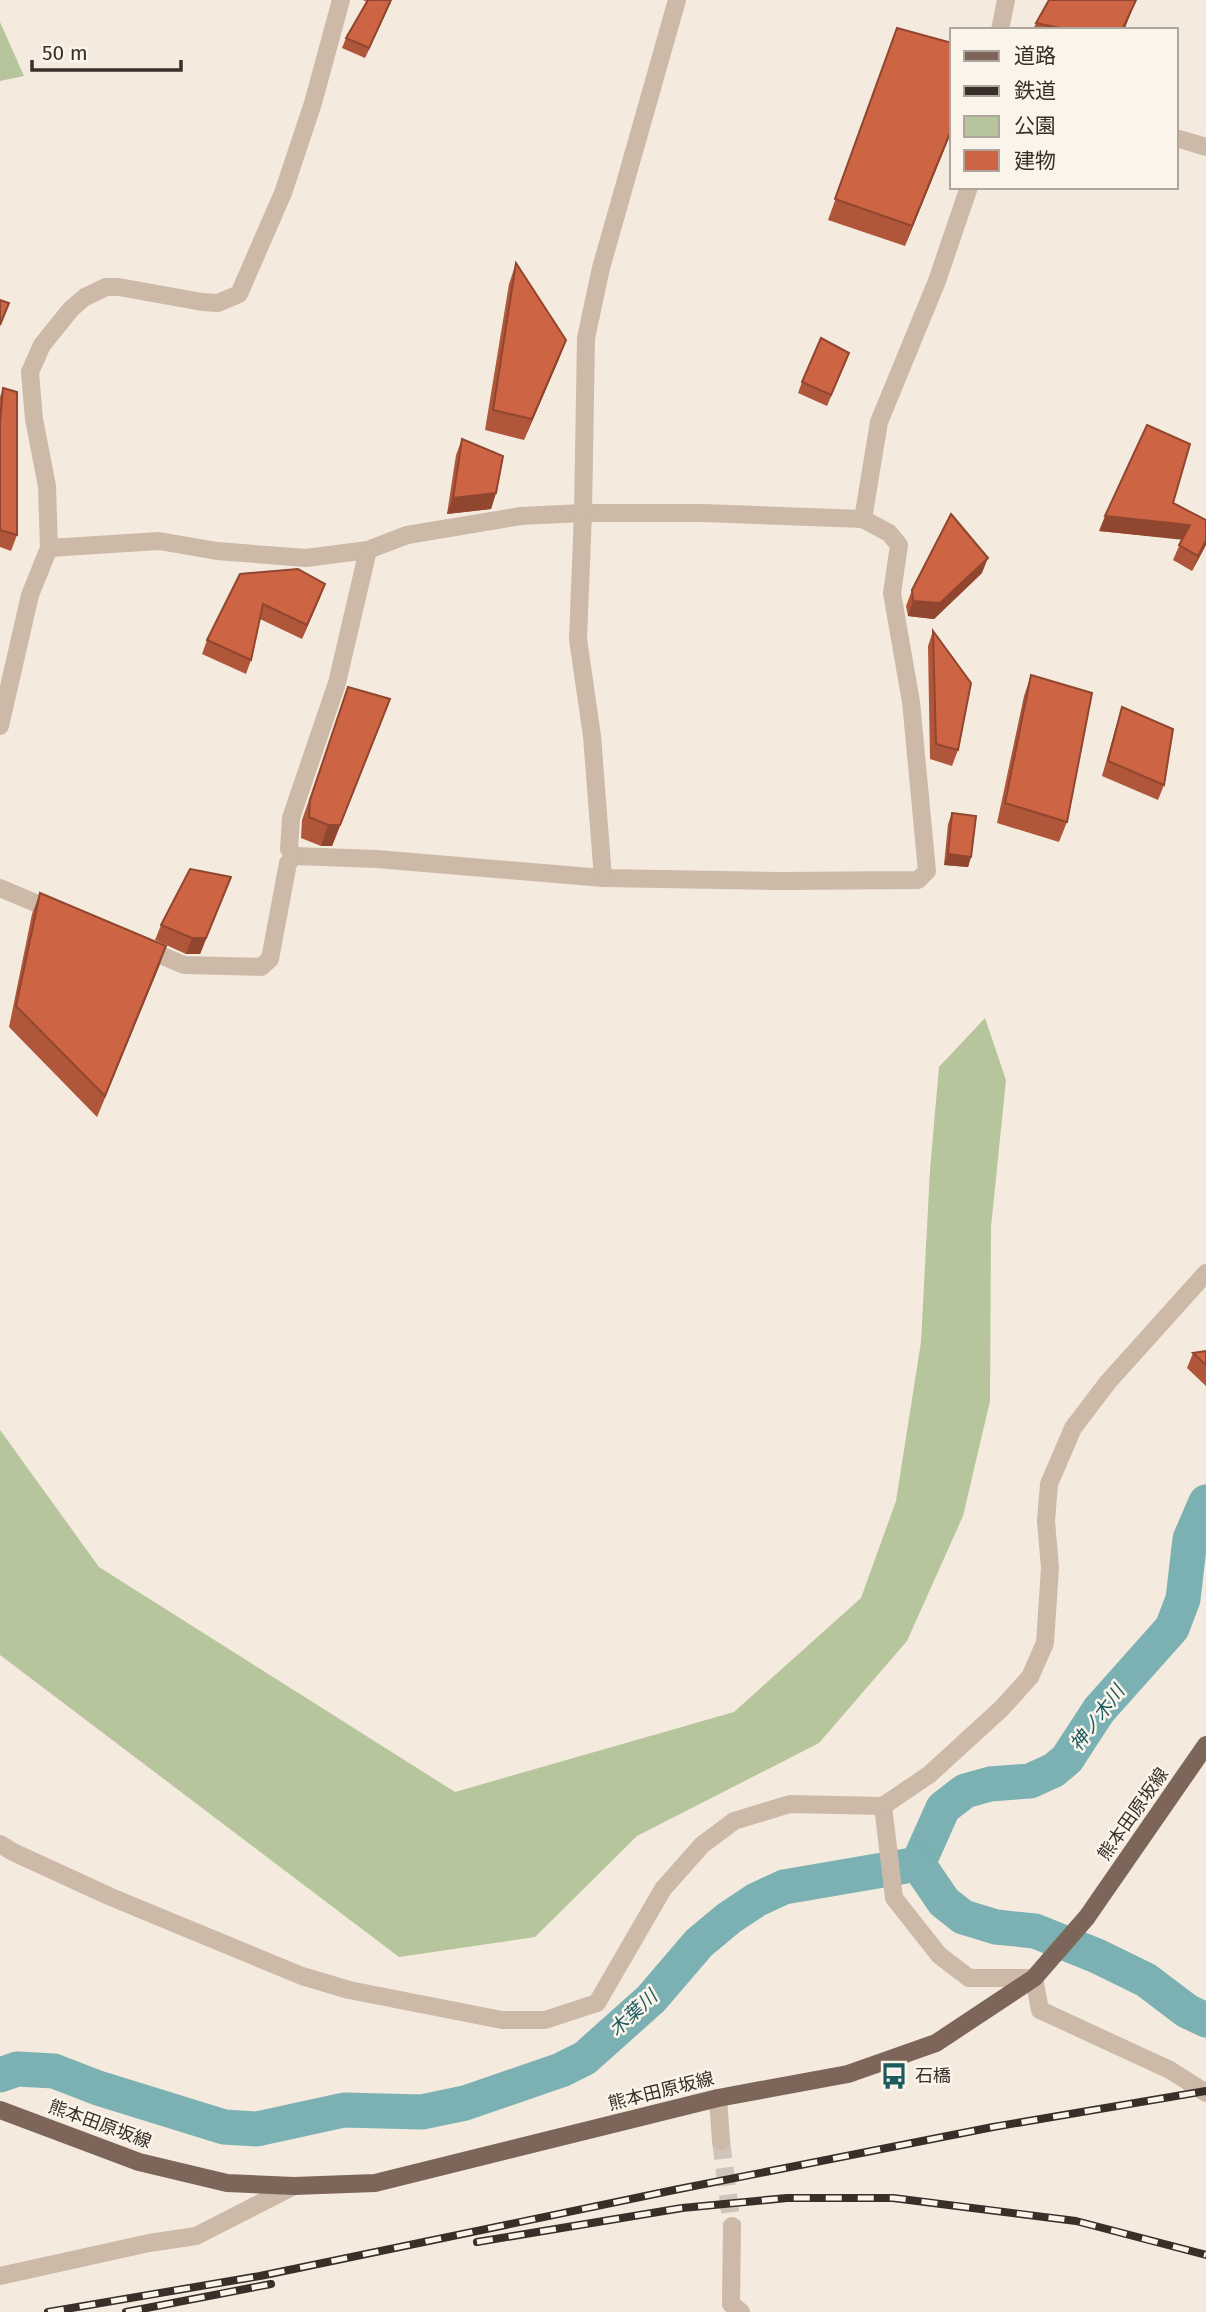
<svg xmlns="http://www.w3.org/2000/svg" width="1206" height="2312" viewBox="0 0 1206 2312" font-family="'Fira Sans','Noto Sans JP',sans-serif">
  <style>
    .green { fill: #b7c59c }
    .lines { fill: none; stroke-linecap: round; stroke-linejoin: round }
    .river { stroke: #7bb1b3; stroke-width: 35 }
    .street-tunnel { stroke: #cfc4ba; stroke-width: 18; stroke-dasharray: 18 9; stroke-linecap: butt }
    .street { stroke: #cdb9a8; stroke-width: 18 }
    .primary { stroke: #7d6559; stroke-width: 18 }
    .rail-casing { stroke: #3a2e29; stroke-width: 8 }
    .rail { stroke: #fbf4eb; stroke-width: 5; stroke-dasharray: 16; stroke-linecap: butt }
    .wall { fill: #b0563a }
    .shaded-wall { fill: #90462f }
    .building { fill: #cd6443; stroke: #90462f; stroke-width: 2 }
    .labels { text-anchor: middle; dominant-baseline: central; stroke-width: 5; stroke-linejoin: round; paint-order: stroke }
    .street-label { font-size: 18px; fill: #3a2e29; stroke: #fbf4eb }
    .poi-label { font-size: 18px; fill: #3a2e29; stroke: #fbf4eb; text-anchor: start }
    .water-label { font-size: 19px; font-style: italic; fill: #1b5a5f; stroke: #fbf4eb }
  </style>
  <rect width="100%" height="100%" fill="#f4eade"/>
  <g class="green">
    <path d="M0,22L24,76L0,81Z"/>
    <path d="M985,1018L1006,1080L991,1227L990,1401L963,1516L907,1641L819,1743L637,1836L535,1937L399,1957L0,1655V1430L99,1567L455,1792L734,1712L861,1598L896,1501L921,1342L930,1170L939,1067Z"/>
  </g>
  <g class="lines">
    <g class="river">
      <path d="M918,1864L943,1808L965,1791L990,1784L1030,1781L1054,1770L1067,1759L1099,1710L1172,1628L1183,1599L1190,1539L1206,1502"/>
      <path d="M0,2075L17,2069L54,2071L98,2088L224,2127L257,2129L344,2110L422,2112L465,2103L561,2070L585,2058L651,1999L699,1943L729,1918L756,1900L784,1887L918,1864L944,1902L963,1917L996,1927L1035,1931L1097,1956L1146,1980L1187,2011L1206,2020"/>
    </g>
    <path class="street-tunnel" d="M721,2141L732,2226"/>
    <g class="street">
      <path d="M1000,30L1006,0"/>
      <path d="M1176,138L1206,147"/>
      <path d="M863,519L879,422L937,281L969,187"/>
      <path d="M49,548L159,541L217,551L306,558L368,550L407,535L521,516L583,513H703L863,519L889,533L899,545L892,593L911,702L927,871L918,880L780,881L603,878L377,859L294,856"/>
      <path d="M0,726L30,595L49,548L47,486L34,419L30,372L42,345L71,309L85,297L106,287H119L202,302L218,303L239,294L283,193L313,103L341,0"/>
      <path d="M294,856L289,849L291,818L337,683L368,550"/>
      <path d="M603,878L592,736L578,639L583,513L586,338L601,268L677,0"/>
      <path d="M0,888L57,912"/>
      <path d="M141,947L184,965L261,967L270,959L288,863L294,856"/>
      <path d="M883,1806L894,1898L939,1955L969,1978H1034L1040,2010L1170,2070L1206,2093"/>
      <path d="M0,1844L13,1852L111,1897L302,1976L349,1990L502,2020H545L597,2003L663,1889L702,1845L734,1821L790,1804L883,1806L930,1774L1002,1708L1030,1677L1045,1643L1050,1568L1046,1521L1049,1484L1073,1428L1108,1382L1206,1273"/>
      <path d="M718,2098L721,2141"/>
      <path d="M732,2226L731,2304L741,2312"/>
      <path d="M0,2276L149,2243L196,2236L294,2186"/>
    </g>
    <path class="primary" d="M0,2110L139,2162L227,2183L294,2186L375,2183L718,2098L848,2074L936,2043L1034,1978L1087,1917L1206,1745"/>
    <defs>
      <g id="rail">
        <path d="M477,2242L682,2208L787,2198H893L1076,2221L1206,2255"/>
        <path d="M48,2312L260,2276L674,2190L993,2127L1206,2091"/>
        <path d="M126,2312L271,2284"/>
      </g>
    </defs>
    <use href="#rail" class="rail-casing"/>
    <use href="#rail" class="rail"/>
  </g>
  <g class="wall">
    <path d="M363,0H391L365,58L342,48L346,38L367,2Z"/>
    <path d="M1136,0L1124,30H1033L1036,23Z"/>
    <path d="M897,28L952,130L905,246L828,220Z"/>
    <path d="M516,263L566,340L558,361L524,440L485,430L509,284Z"/>
    <path d="M845,364L827,406L798,393L802,382Z"/>
    <path d="M3,388L17,535L11,551L0,547V397Z"/>
    <path d="M462,439L496,493L491,509L447,514L456,455Z"/>
    <path d="M1173,503L1206,545L1192,571L1173,560L1182,539L1099,531Z"/>
    <path d="M982,573L934,619L908,616L906,606L912,590Z"/>
    <path d="M240,574L325,584L302,639L260,619L251,660L246,674L202,654L207,640Z"/>
    <path d="M933,631L958,750L952,766L930,759L928,646Z"/>
    <path d="M1031,675L1067,822L1059,842L997,823L1024,696Z"/>
    <path d="M1122,707L1164,785L1158,800L1102,776L1117,723Z"/>
    <path d="M341,708L382,720L332,846H321L301,838L302,820Z"/>
    <path d="M952,813L971,857L968,867L944,865L948,824Z"/>
    <path d="M231,877L200,954H186L155,940L161,925Z"/>
    <path d="M40,893L166,946L97,1117L9,1027L32,914Z"/>
    <path d="M1206,1351V1386L1187,1368L1193,1353Z"/>
  </g>
  <g class="shaded-wall">
    <path d="M391,0L390,4L365,58L369,48Z"/>
    <path d="M1136,0L1124,30H1122Z"/>
    <path d="M952,128V130L905,246L912,226Z"/>
    <path d="M566,340L558,361L524,440L532,419Z"/>
    <path d="M496,493L491,509L447,514L453,498Z"/>
    <path d="M1105,516L1190,525L1184,540L1099,531Z"/>
    <path d="M1206,540V545L1192,571L1198,556Z"/>
    <path d="M988,558L982,573L934,619L908,616L913,601Z"/>
    <path d="M325,584L320,598L302,639L307,625Z"/>
    <path d="M390,699L332,846H321L328,825Z"/>
    <path d="M948,854L971,857L968,867L944,865Z"/>
    <path d="M231,877L200,954H186L192,938Z"/>
    <path d="M166,946L159,967L97,1117L105,1096Z"/>
  </g>
  <g class="building">
    <path d="M368,0H391L369,48L346,38Z"/>
    <path d="M1049,0H1136L1122,30H1069L1036,23Z"/>
    <path d="M897,28L952,43V128L912,226L835,199Z"/>
    <path d="M516,263L566,340L532,419L493,410Z"/>
    <path d="M0,300L9,303L0,325Z"/>
    <path d="M821,338L849,353L831,395L802,382Z"/>
    <path d="M3,388L17,392V535L0,530V423Z"/>
    <path d="M1147,425L1190,444L1173,503L1206,520V540L1198,556L1179,545L1190,525L1105,516Z"/>
    <path d="M462,439L503,456L496,493L453,498Z"/>
    <path d="M951,514L988,558L940,603L913,601L912,590Z"/>
    <path d="M298,569L325,584L307,625L263,604L251,660L207,640L240,574Z"/>
    <path d="M933,631L971,683L958,750L936,744Z"/>
    <path d="M1031,675L1092,693L1067,822L1005,803Z"/>
    <path d="M348,687L390,699L340,825H328L309,817L310,800Z"/>
    <path d="M1122,707L1173,729L1164,785L1108,761Z"/>
    <path d="M952,813L976,816L971,857L948,854Z"/>
    <path d="M190,869L231,877L206,938H192L161,925Z"/>
    <path d="M40,893L166,946L105,1096L16,1006Z"/>
    <path d="M1206,1351V1365L1193,1353Z"/>
  </g>
  <defs>
    <symbol id="bus-bare" viewBox="-9 -9 18 18"><path d="M-5-6H5V4H4V6H2V4H-2V6H-4V4H-5ZM-3.5-4V0h7V-4ZM-3.5 1.2v1.5H-2V1.2ZM2 1.2v1.5H3.5V1.2Z" fill="#1b5a5f" stroke="#fbf4eb" stroke-width="2.5" paint-order="stroke"/></symbol>
  </defs>
  <g fill-rule="evenodd">
    <use href="#bus-bare" x="875" y="2057" width="38" height="38"/>
  </g>
  <g class="labels">
    <g class="street-label">
      <text transform="translate(1133 1814) rotate(-55)">熊本田原坂線</text>
      <text transform="translate(661 2091) rotate(-14)">熊本田原坂線</text>
      <text transform="translate(100 2124) rotate(20)">熊本田原坂線</text>
    </g>
    <g class="poi-label">
      <text x="915" y="2076">石橋</text>
    </g>
    <g class="water-label">
      <text transform="translate(1097 1718) rotate(-53)">神ノ木川</text>
      <text transform="translate(633 2013) rotate(-43)">木葉川</text>
    </g>
  </g>
  <rect x="950" y="28" width="228" height="161" fill="#fbf4eb" stroke="#aea59d" stroke-width="2"/>
  <rect x="964" y="51" width="35" height="10" fill="#7d6559" stroke="#aea59d" stroke-width="2"/>
  <text x="1014" y="63" font-size="21" fill="#3a2e29">道路</text>
  <rect x="964" y="86" width="35" height="10" fill="#3a2e29" stroke="#aea59d" stroke-width="2"/>
  <text x="1014" y="98" font-size="21" fill="#3a2e29">鉄道</text>
  <rect x="964" y="116" width="35" height="21" fill="#b7c59c" stroke="#aea59d" stroke-width="2"/>
  <text x="1014" y="133" font-size="21" fill="#3a2e29">公園</text>
  <rect x="964" y="150" width="35" height="21" fill="#cd6443" stroke="#aea59d" stroke-width="2"/>
  <text x="1014" y="168" font-size="21" fill="#3a2e29">建物</text>
  <path d="M32 60v10h149v-10" fill="none" stroke="#3a2e29" stroke-width="3.5"/>
  <text x="42" y="60" font-size="21" fill="#3a2e29" stroke="#fbf4eb" stroke-width="5" paint-order="stroke">50 m</text>
</svg>
